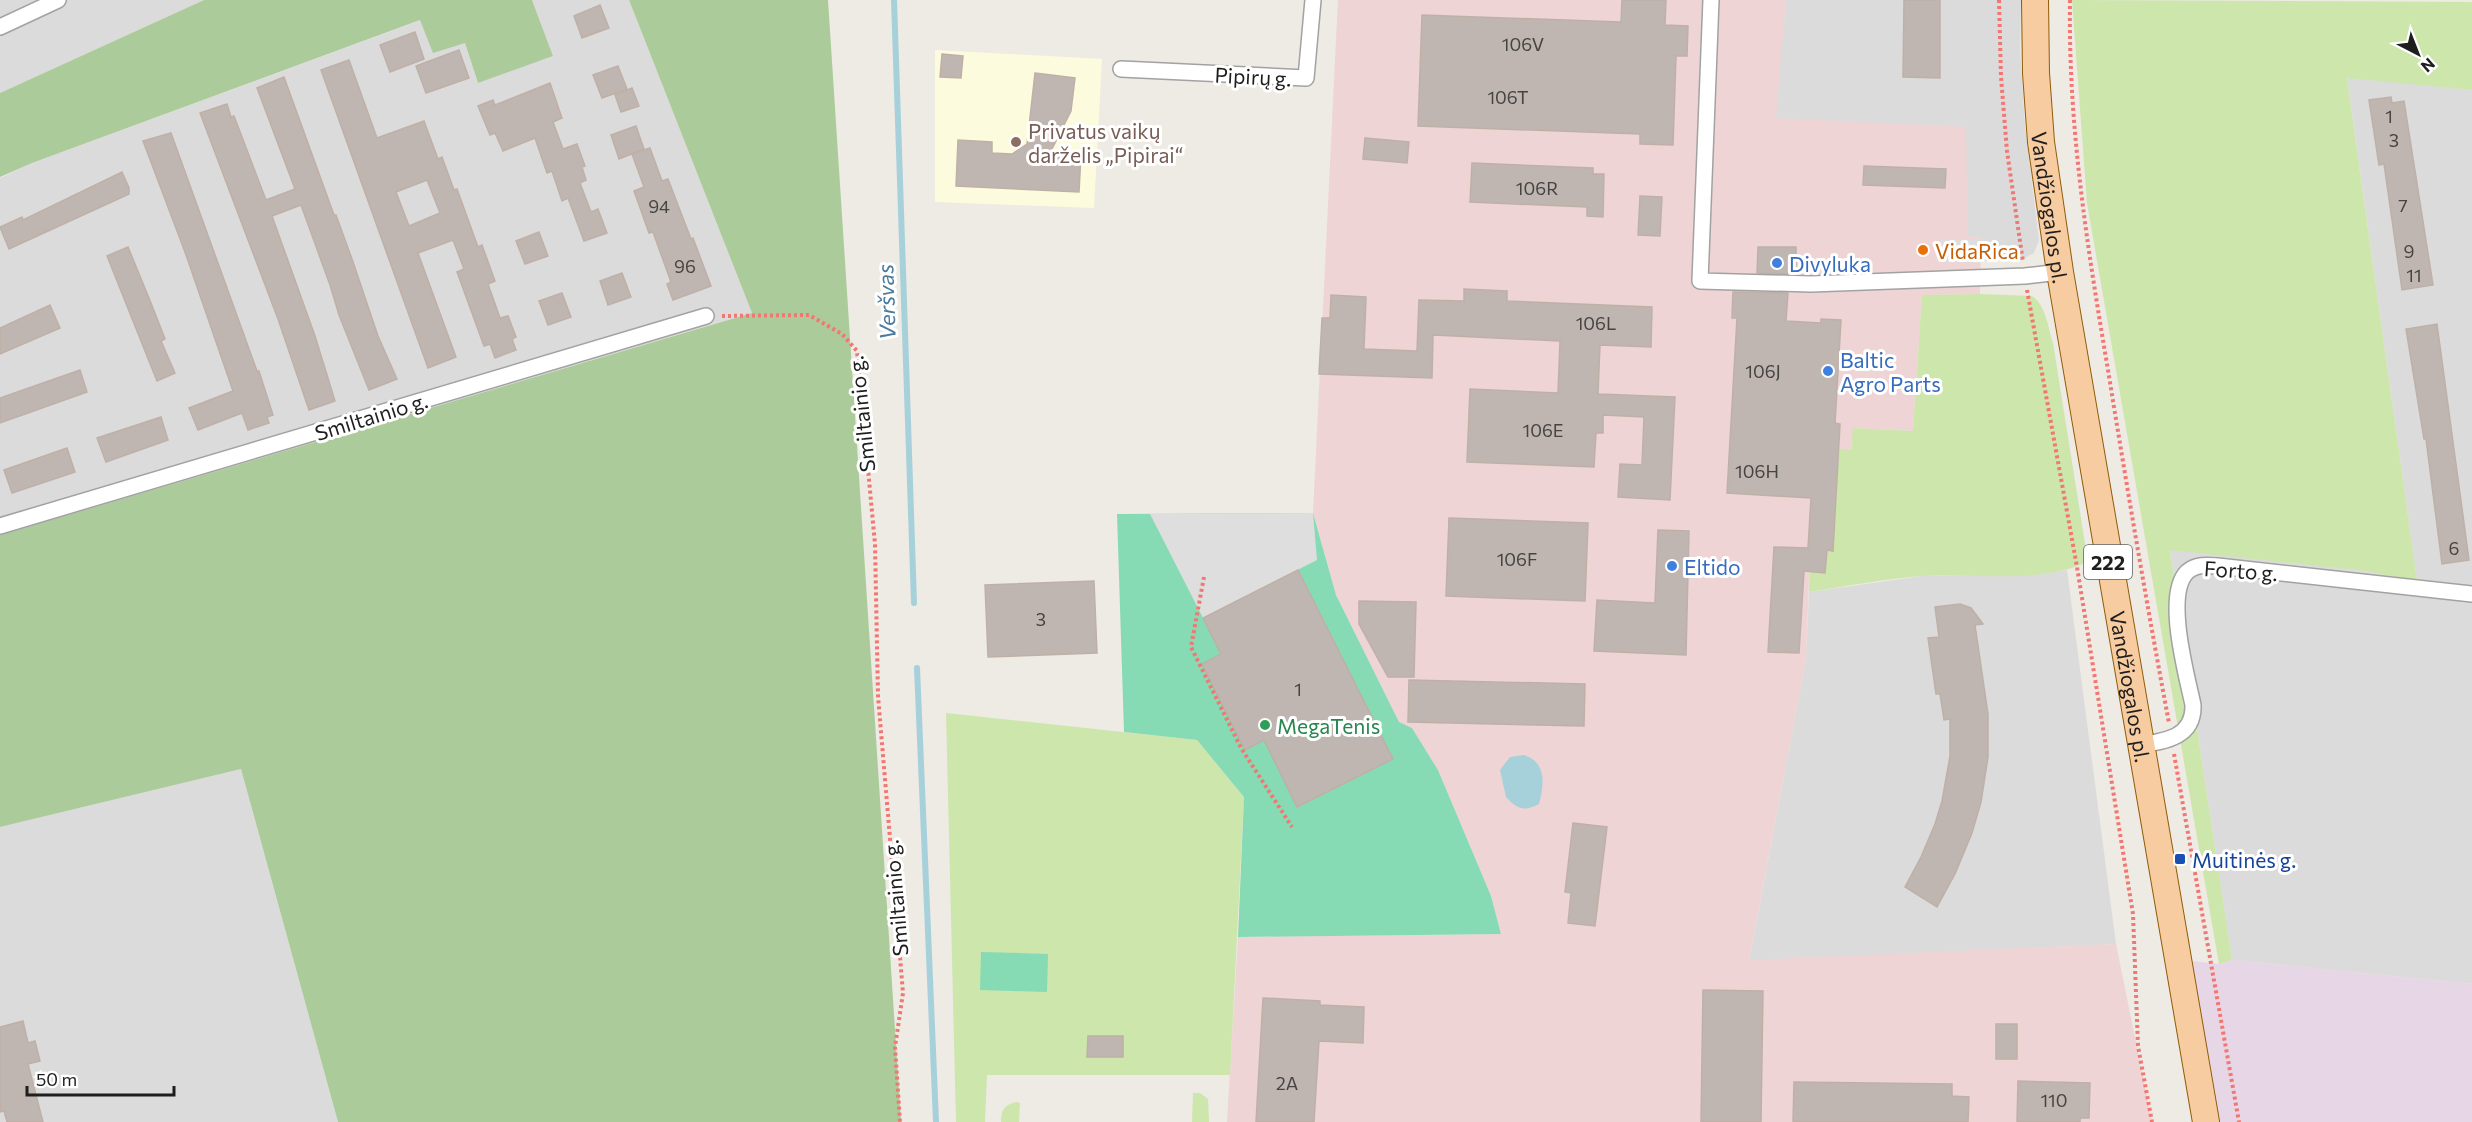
<svg xmlns="http://www.w3.org/2000/svg" width="2472" height="1122" viewBox="0 0 2472 1122" font-family="Commissioner,sans-serif">
  <style>
    .residential { fill: #dcdbdb }
    .commercial { fill: #eed4d4 }
    .industrial { fill: #e7d6e5 }
    .education { fill: #fdfbde }
    .grass { fill: #cce6ac }
    .forest { fill: #accb9b }
    .pitch { fill: #86dab4 }
    .parking { fill: #dedede }
    .water { fill: #a6d1da }
    .lines { fill: none; stroke-linecap: round; stroke-linejoin: round }
    .stream { stroke: #a6d1da; stroke-width: 6 }
    .building { fill: #bfb6b1; stroke: #bfb0a7; stroke-width: 1.5; fill-rule: evenodd }
    .street-casing { stroke: #a2a2a2; stroke-width: 18 }
    .primary-casing { stroke: #905b08; stroke-width: 28 }
    .path { stroke: #f27671; stroke-width: 4; stroke-dasharray: 3 3; stroke-linecap: butt }
    .street { stroke: #fff; stroke-width: 15 }
    .primary { stroke: #f7cca0; stroke-width: 26 }
    .education-dot { fill: #8d6e63; stroke: #fff; stroke-width: 2 }
    .food-dot { fill: #e8710a; stroke: #fff; stroke-width: 2 }
    .shop-dot { fill: #3f7fe0; stroke: #fff; stroke-width: 2 }
    .leisure-dot { fill: #2e9e5b; stroke: #fff; stroke-width: 2 }
    .transit-dot { fill: #1a4fb4; stroke: #fff; stroke-width: 2 }
    .labels { text-anchor: middle; dominant-baseline: central; stroke-width: 6; stroke-linejoin: round; paint-order: stroke }
    .number-label { font-size: 18px; fill: #464443 }
    .shield { fill: #fff; stroke: #626262; stroke-width: 1.5 }
    .shield-label { font-size: 20px; font-weight: bold; fill: #1e1e1e }
    .street-label { font-size: 21px; fill: #1e1e1e; stroke: #fff }
    .education-label { font-size: 21px; fill: #785e54; stroke: #fff; text-anchor: start }
    .food-label { font-size: 21px; fill: #c56008; stroke: #fff; text-anchor: start }
    .shop-label { font-size: 21px; fill: #366cbe; stroke: #fff; text-anchor: start }
    .leisure-label { font-size: 21px; fill: #27864d; stroke: #fff; text-anchor: start }
    .transit-label { font-size: 21px; fill: #164399; stroke: #fff; text-anchor: start }
    .water-label { font-size: 22px; font-style: italic; fill: #4c7ba0; stroke: #fff }
  </style>
  <rect width="100%" height="100%" fill="#eeeae4"/>
  <g class="residential">
    <path d="M0,0H204L0,93Z"/>
    <path d="M532,0H629L752,313L0,535V178L32,163L421,20L465,43L478,83L553,56Z"/>
    <path d="M1786,0H2021L2020,50L2025,126L2039,240L2034,253L2019,261H1981V238L1968,236L1775,118Z"/>
    <path d="M2347,77L2472,90V984L2232,960L2170,549L2365,571L2417,581Z"/>
    <path d="M2067,570L2116,944L1749,961L1806,659L1809,592L1922,576L2042,574Z"/>
    <path d="M241,769L338,1122H0V827Z"/>
  </g>
  <path class="commercial" d="M1338,0H1786L1776,118L1966,127L1968,236L1981,238L1980,294L1922,295L1913,431L1854,428L1833,551L1810,549L1806,659L1749,960L2116,944L2152,1122H1227L1238,937L1501,934L1491,896L1438,770L1412,728L1399,722L1336,595L1313,513Z"/>
  <path class="industrial" d="M2175,959L2219,964L2232,960L2472,984V1122H2206Z"/>
  <path class="education" d="M935,50L1102,59L1094,208L935,202Z"/>
  <g class="grass">
    <path d="M2072,0L2472,2V90L2347,78L2417,581L2365,571L2170,550L2232,960L2219,964L2087,203Z"/>
    <path d="M1980,294L2032,296C2046,305 2048,328 2053,343L2087,556L2086,562C2045,584 1969,573 1922,576C1885,579 1846,586 1809,592L1810,549L1833,550L1839,449H1851L1853,428L1913,431L1922,295Z"/>
    <path d="M946,713L1197,740L1244,797L1230,1075H987L985,1122H956Z"/>
    <path d="M1193,1093H1200L1208,1099L1209,1122H1192Z"/>
    <path d="M1016,1102L1020,1103L1019,1122H1001C1001,1110 1004,1105 1016,1102Z"/>
  </g>
  <g class="forest">
    <path d="M204,0H532L553,56L478,83L465,43L433,53L420,20L32,163L0,177V93Z"/>
    <path d="M629,0H828L901,1122H338L241,769L0,827V535L752,313Z"/>
  </g>
  <g class="pitch">
    <path d="M1313,513L1336,595L1399,722L1412,728L1438,770L1491,896L1501,934L1238,937L1244,797L1197,740L1124,732L1117,514Z"/>
    <path d="M981,952L1048,954L1047,992L980,990Z"/>
  </g>
  <g class="parking">
    <path d="M1941,239L1979,240V263L1941,262Z"/>
    <path d="M1313,513L1317,560L1203,618L1150,514Z"/>
  </g>
  <path class="water" d="M1524,755C1547,762 1544,785 1539,804C1524,812 1517,809 1506,797L1500,770L1510,757Z"/>
  <g class="lines">
    <g class="stream">
      <path d="M894,0L914,603"/>
      <path d="M917,668L936,1122"/>
    </g>
  </g>
  <g class="building">
    <path d="M1622,0H1666L1665,25L1688,26L1687,56H1676L1673,145L1640,144V134L1418,126L1422,15L1621,22Z"/>
    <path d="M1904,0H1940V78L1903,77Z"/>
    <path d="M600,5L609,28L582,38L574,16Z"/>
    <path d="M415,32L424,59L390,72L380,45Z"/>
    <path d="M459,50L469,78L426,93L416,66Z"/>
    <path d="M942,54L963,56L961,78L940,77Z"/>
    <path d="M349,60L377,138L424,121L438,159L442,157L454,190L457,189L478,247L482,245L495,281L488,284L500,318L508,316L516,337L512,339L516,350L495,358L490,344L484,346L457,272L464,269L453,240L418,253L456,357L428,368L321,70ZM427,180L440,213L409,226L396,192Z"/>
    <path d="M618,66L627,89L602,98L593,75Z"/>
    <path d="M1035,73L1075,78L1071,111L1050,153L1081,155L1079,192L956,186L958,140L992,142V153L1012,154L1027,144Z"/>
    <path d="M284,77L334,215H336L352,259L378,336L397,379L369,390L339,315L330,285L301,205L272,216L315,336L335,401L309,410L278,319L200,113L227,104L231,117L234,116L266,200L295,189L257,88Z"/>
    <path d="M550,83L562,118L553,122L563,149L577,144L585,166L582,167L586,180L580,183L591,212L598,209L607,233L584,241L568,198L562,201L552,171L547,173L535,138L503,151L495,133L490,135L478,106L493,100L495,105Z"/>
    <path d="M632,88L639,106L621,112L615,95Z"/>
    <path d="M2391,97L2392,103L2404,101L2433,285L2402,290L2384,164L2379,165L2369,100Z"/>
    <path d="M636,126L644,149L619,159L611,135Z"/>
    <path d="M171,133L257,371H259L273,415L267,417L269,423L248,430L242,413L198,430L189,408L233,391L185,252L143,141Z"/>
    <path d="M1365,138L1409,142L1407,163L1363,159Z"/>
    <path d="M650,148L662,181L668,179L691,239L693,238L711,286L673,300L667,284L671,282L653,232L649,233L634,191L644,187L632,154Z"/>
    <path d="M1472,163L1593,168V174H1604L1603,217L1587,216V207L1470,202Z"/>
    <path d="M1864,166L1946,169L1945,188L1863,185Z"/>
    <path d="M122,172L129,188V194L9,249L0,227L22,217L23,220Z"/>
    <path d="M1640,196L1662,197L1660,236L1638,235Z"/>
    <path d="M539,232L548,256L525,264L516,241Z"/>
    <path d="M128,247L151,303L165,339L161,341L175,373L157,381L107,256Z"/>
    <path d="M1758,247H1796V274L1757,273Z"/>
    <path d="M622,273L631,297L608,305L600,281Z"/>
    <path d="M1464,289L1507,291V301L1652,307L1651,347L1600,345L1598,394L1675,397L1670,500L1618,497L1620,464L1642,465L1644,417L1603,415V433H1596L1594,467L1467,462L1470,389L1558,393L1560,341L1433,335L1432,378L1319,374L1322,318H1330L1331,295L1366,297L1364,349L1417,351L1419,300L1464,301Z"/>
    <path d="M1733,292L1788,293L1786,321L1821,323V319L1841,320L1835,423L1840,424L1833,551L1827,550L1825,573L1804,571L1799,653L1768,652L1774,547L1808,548L1811,498L1727,493L1737,318H1732Z"/>
    <path d="M562,293L571,317L548,325L539,301Z"/>
    <path d="M50,305L60,328L0,354V328Z"/>
    <path d="M2437,324L2469,560L2442,564L2426,439H2424L2406,329Z"/>
    <path d="M80,370L87,392L0,423V398Z"/>
    <path d="M161,417L168,440L106,462L97,438Z"/>
    <path d="M67,448L75,472L12,493L4,470Z"/>
    <path d="M1449,518L1588,523L1585,601L1446,596Z"/>
    <path d="M1658,530L1689,531L1686,655L1594,651L1597,600L1655,603Z"/>
    <path d="M1298,570L1393,759L1297,807L1264,740L1245,750L1202,664L1221,654L1203,618Z"/>
    <path d="M1094,581L1097,653L988,657L985,585Z"/>
    <path d="M1359,601L1416,602L1414,677H1388L1359,624Z"/>
    <path d="M1960,604L1971,608L1983,624L1975,625L1988,714V757L1981,802L1972,833L1955,874L1937,907L1905,887L1921,857L1935,824L1942,801L1950,756V719L1944,720L1940,694H1936L1928,638L1939,637L1935,607Z"/>
    <path d="M1409,680L1585,684L1584,726L1408,722Z"/>
    <path d="M1573,823L1607,827L1595,926L1568,923L1571,893L1565,892Z"/>
    <path d="M1703,990L1763,991L1761,1122H1701Z"/>
    <path d="M1263,998L1320,1001V1005L1364,1007L1363,1043L1319,1041L1314,1122H1256Z"/>
    <path d="M23,1021L28,1043L35,1041L40,1061L28,1064L43,1122H7L4,1111L0,1112V1027Z"/>
    <rect x="1996" y="1024" width="21" height="35"/>
    <path d="M1088,1036H1123V1057H1087Z"/>
    <path d="M2018,1081L2090,1083L2089,1118H2080V1122H2017Z"/>
    <path d="M1794,1082L1952,1084V1096L1969,1097L1968,1122H1793Z"/>
  </g>
  <g class="lines">
    <defs>
      <g id="street">
        <path d="M1711,0L1700,281L1811,284L2025,276L2060,272"/>
        <path d="M0,27L58,0"/>
        <path d="M1121,69L1306,78L1313,0"/>
        <path d="M0,526L706,316"/>
        <path d="M2140,745C2166,741 2194,737 2193,705C2187,676 2164,595 2187,572C2196,564 2207,565 2218,566L2472,594"/>
      </g>
      <g id="primary">
        <path id="s1" d="M2035,0L2036,73L2041,142L2060,272L2206,1122"/>
      </g>
    </defs>
    <use href="#street" class="street-casing"/>
    <use href="#primary" class="primary-casing"/>
    <g class="path">
      <path d="M1999,0L2001,77L2007,151L2023,262"/>
      <path d="M2070,0C2068,125 2087,246 2108,370C2127,488 2147,606 2169,723"/>
      <path d="M2027,290L2077,567L2133,914L2138,1046L2152,1122"/>
      <path d="M722,316L809,315L842,334L857,351L875,544L878,696L903,993L895,1047L900,1122"/>
      <path d="M1204,577L1191,647L1241,748L1292,827"/>
      <path d="M2174,754L2239,1122"/>
    </g>
    <use href="#street" class="street"/>
    <use href="#primary" class="primary"/>
  </g>
  <circle class="education-dot" cx="1016" cy="142" r="6"/>
  <circle class="food-dot" cx="1923" cy="250" r="6"/>
  <g class="shop-dot">
    <circle cx="1777" cy="263" r="6"/>
    <circle cx="1828" cy="371" r="6"/>
    <circle cx="1672" cy="566" r="6"/>
  </g>
  <circle class="leisure-dot" cx="1265" cy="725" r="6"/>
  <rect class="transit-dot" x="2174" y="853" width="12" height="12" rx="3"/>
  <g class="labels">
    <g class="number-label">
      <text x="1523" y="44">106V</text>
      <text x="1508" y="97">106T</text>
      <text x="2389" y="116">1</text>
      <text x="2394" y="140">3</text>
      <text x="1537" y="188">106R</text>
      <text x="2403" y="205">7</text>
      <text x="659" y="206">94</text>
      <text x="2409" y="251">9</text>
      <text x="685" y="266">96</text>
      <text x="2414" y="275">11</text>
      <text x="1596" y="323">106L</text>
      <text x="1763" y="371">106J</text>
      <text x="1543" y="430">106E</text>
      <text x="1757" y="471">106H</text>
      <text x="2454" y="548">6</text>
      <text x="1517" y="559">106F</text>
      <text x="1041" y="619">3</text>
      <text x="1298" y="689">1</text>
      <text x="1287" y="1083">2A</text>
      <text x="2054" y="1100">110</text>
    </g>
    <rect class="shield" x="2084" y="545" width="48" height="34" rx="4.5"/>
    <g class="shield-label">
      <text x="2108" y="562">222</text>
    </g>
    <g class="street-label">
      <text transform="translate(1253 76) rotate(3)">Pipirų g.</text>
      <text stroke="none"><textPath href="#s1" startOffset="208">Vandžiogalos pl.</textPath></text>
      <text transform="translate(861 414) rotate(-96)">Smiltainio g.</text>
      <text transform="translate(371 416) rotate(-17)">Smiltainio g.</text>
      <text transform="translate(2241 570) rotate(4)">Forto g.</text>
      <text stroke="none"><textPath href="#s1" startOffset="694">Vandžiogalos pl.</textPath></text>
      <text transform="translate(895 898) rotate(-95)">Smiltainio g.</text>
    </g>
    <g class="education-label">
      <text x="1028" y="130">Privatus vaikų<tspan x="1028" dy="24">darželis „Pipirai“</tspan></text>
    </g>
    <g class="food-label">
      <text x="1935" y="250">VidaRica</text>
    </g>
    <g class="shop-label">
      <text x="1789" y="263">Divyluka</text>
      <text x="1840" y="359">Baltic<tspan x="1840" dy="24">Agro Parts</tspan></text>
      <text x="1684" y="566">Eltido</text>
    </g>
    <g class="leisure-label">
      <text x="1277" y="725">MegaTenis</text>
    </g>
    <g class="transit-label">
      <text x="2192" y="859">Muitinės g.</text>
    </g>
    <g class="water-label">
      <text transform="translate(886 302) rotate(-92)">Veršvas</text>
    </g>
  </g>
  <g transform="translate(2418 54) rotate(138)" stroke="#ffffff" stroke-width="4.5" paint-order="stroke">
  <path d="M0-4.5L10 22L0 15L-10 22Z" fill="#1e1e1e"/>
  <text y="-9" font-size="16" font-weight="bold" text-anchor="middle" fill="#1e1e1e">N</text>
  </g>
  <path d="M27 1086v9h147v-9" fill="none" stroke="#1e1e1e" stroke-width="3"/>
  <text x="36" y="1086" font-size="18" fill="#1e1e1e" stroke="#ffffff" stroke-width="4.5" paint-order="stroke">50 m</text>
</svg>
